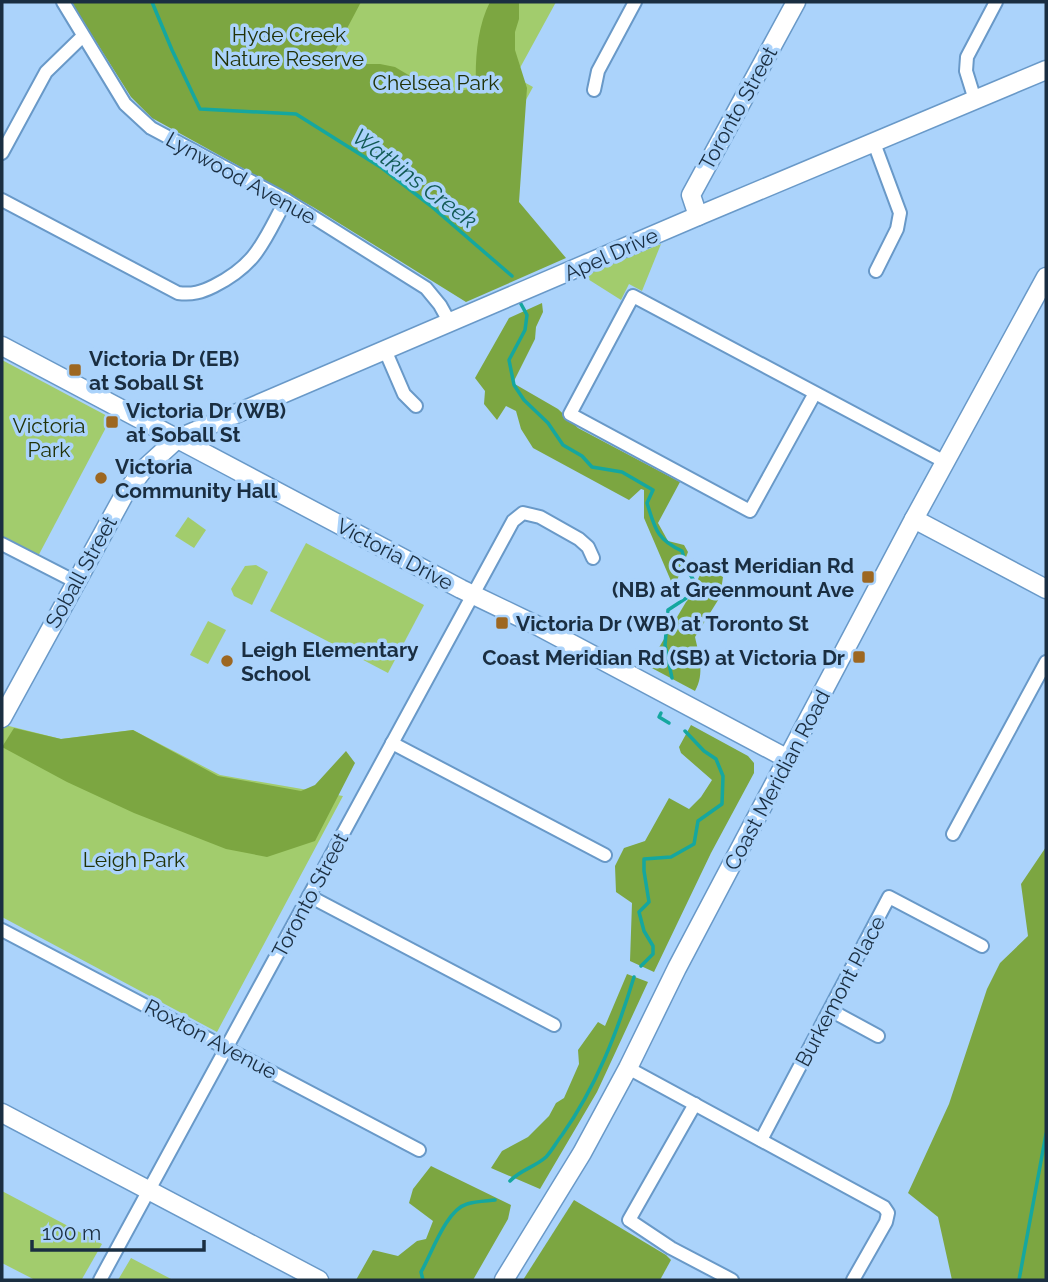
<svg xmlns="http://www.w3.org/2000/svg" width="1048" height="1282" viewBox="0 0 1048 1282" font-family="Raleway,sans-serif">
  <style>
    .green { fill: #a2cc6d }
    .forest { fill: #7ca641 }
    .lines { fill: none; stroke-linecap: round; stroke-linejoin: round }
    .stream { stroke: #15a79f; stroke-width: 3.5 }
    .street-casing { stroke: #6999c8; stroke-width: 16 }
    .secondary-casing { stroke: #6999c8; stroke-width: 21 }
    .street { stroke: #fff; stroke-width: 12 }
    .secondary { stroke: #fff; stroke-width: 18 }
    .poi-dot { fill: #9d6721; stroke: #abd3fb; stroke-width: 2.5 }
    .labels { text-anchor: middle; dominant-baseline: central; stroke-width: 7; stroke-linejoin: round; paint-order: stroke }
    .park-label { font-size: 21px; fill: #213208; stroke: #abd3fb }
    .street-label { font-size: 21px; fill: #1a2e41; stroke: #abd3fb }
    .poi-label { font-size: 21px; font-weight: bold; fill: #1a2e41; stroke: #abd3fb; text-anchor: start }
    .water-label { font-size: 23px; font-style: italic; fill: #135b56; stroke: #abd3fb }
  </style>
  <rect width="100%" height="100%" fill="#abd3fb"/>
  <g class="green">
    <path d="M117,2H556L515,77L533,87L476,191Z"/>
    <path d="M661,244L642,291L629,284L621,300L583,276Z"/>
    <path d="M2,360L111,418L35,562L2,544Z"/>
    <path d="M188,517L206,530L194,548L175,536Z"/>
    <path d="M306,543L424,605L388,673L270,611Z"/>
    <path d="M256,565L268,572L252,605L234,596L231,589L245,566Z"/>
    <path d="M208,621L226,630L208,664L190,655Z"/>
    <path d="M5,725L61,739L133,730L220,775L343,796L217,1032L2,917V731Z"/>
    <path d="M2,1191L102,1244L82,1279L35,1280L2,1263Z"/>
    <path d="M131,1258L173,1280H174H118Z"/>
  </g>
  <g class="forest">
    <path d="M71,2H361L333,55L353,64H380L395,67L422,83L427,93C445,90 460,93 476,87C475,60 477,27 490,2H519V19L515,32V50L527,88L519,202L566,258L466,302L313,207L152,118L131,97Z"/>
    <path d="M542,303L543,312L536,327L535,339L513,383L558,409L578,428L680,482L658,523L668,541L684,545L688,552L676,583L671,581L644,518V490L641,489L629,500L533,448L521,429L516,411L506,406L497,420L484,404L485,391L475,378L509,318Z"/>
    <path d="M704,567L723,577L720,597L695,637C699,655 705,674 695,691L648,666L686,602L697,590L698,579Z"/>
    <path d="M691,725L748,756L754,763V773L711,853L654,972L630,961L632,903L616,892L615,866L624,848L645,841L669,798L689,809L701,797L712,780L681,753L679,747Z"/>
    <path d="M14,728L61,739L133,730L218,776L301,791L315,785L346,751L355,763L315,841L267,857L226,849L134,813L67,782L2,747Z"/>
    <path d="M1046,847V1280H952L938,1217L908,1193L949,1104L987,989L1000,963L1028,936L1021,884Z"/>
    <path d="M627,974L648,982L597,1092L540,1189L491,1168L502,1151L528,1137L549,1116L556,1103L564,1098L579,1064L578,1050L598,1022L605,1026Z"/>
    <path d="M431,1166L511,1205L508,1219L473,1280H356L373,1250L398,1256L417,1241L426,1239L433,1221L409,1203L413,1189Z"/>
    <path d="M574,1200L666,1255L671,1260L660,1280H523Z"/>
  </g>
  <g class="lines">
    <g class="stream">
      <path d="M152,2L172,50L200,109L296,114L382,168L431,206L512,276"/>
      <path d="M521,304L527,315L525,330L509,360L514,385L524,400L548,423L563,445L582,456L592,467L622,472L653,490L647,503C655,528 656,539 682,551L687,569L697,586L694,593L668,610L665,645L672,678"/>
      <path d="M661,713L659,717L669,723"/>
      <path d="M641,966L653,954V946L644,931L639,912L649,902L644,871V859L671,857L694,844L698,821L722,804L723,776L716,759L704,751L685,731"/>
      <path d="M510,1181C520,1170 535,1167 546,1157C552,1151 557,1141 562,1135C596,1087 617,1033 634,977"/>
      <path d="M423,1280L421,1272C432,1253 446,1210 467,1204C476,1201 486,1201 495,1200"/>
      <path d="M1019,1280L1046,1134"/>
    </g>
    <defs>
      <g id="street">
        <path d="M63,2L125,104L151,128L286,200L426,288L440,305L450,323"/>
        <path d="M594,90L598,71L635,2"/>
        <path d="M975,100L966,71L967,57L996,2"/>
        <path d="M874,143L900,213L897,229L876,271"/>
        <path d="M2,153L46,72L83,36"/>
        <path d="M2,200L178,293C192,295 202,292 214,286C258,264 264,240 286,200"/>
        <path d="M385,350L404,394L416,406"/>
        <path d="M815,393L750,511L570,414L633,296L945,462"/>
        <path d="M2,544L76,582"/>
        <path d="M392,743L605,855"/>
        <path d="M953,834L1046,662"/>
        <path d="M309,896L554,1025"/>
        <path d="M2,930L419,1150"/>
        <path d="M830,1010L878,1036"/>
        <path d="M628,1068L884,1207L888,1213L886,1222L853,1280"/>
        <path d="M695,1104L629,1220L671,1248L732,1280"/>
        <path d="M761,1140L889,897L982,946"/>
        <path d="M100,1280L513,521L523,513L540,517L579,539L588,547L593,558"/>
      </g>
      <g id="secondary">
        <path d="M698,216L691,195L796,2"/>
        <path d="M2,346L461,589L538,626L788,759"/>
        <path d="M914,519L1046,589"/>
        <path d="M2,718L124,495L143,470L177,439L698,216L1046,70"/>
        <path d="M2,1113L319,1280"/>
        <path d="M504,1280L582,1153L628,1068L677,968L914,519L1046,277"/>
      </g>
    </defs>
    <use href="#street" class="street-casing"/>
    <use href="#secondary" class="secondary-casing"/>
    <use href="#street" class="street"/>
    <use href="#secondary" class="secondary"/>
  </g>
  <g class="poi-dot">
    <rect x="68" y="363" width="14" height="14" rx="3.5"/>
    <rect x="105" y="415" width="14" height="14" rx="3.5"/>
    <circle cx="101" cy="478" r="7"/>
    <rect x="861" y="570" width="14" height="14" rx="3.5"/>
    <rect x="495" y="616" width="14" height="14" rx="3.5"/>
    <rect x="852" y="650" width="14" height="14" rx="3.5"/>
    <circle cx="227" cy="661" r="7"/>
  </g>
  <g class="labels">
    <g class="park-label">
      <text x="289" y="34">Hyde Creek<tspan x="289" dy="24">Nature Reserve</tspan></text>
      <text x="436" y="82">Chelsea Park</text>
      <text x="49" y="425">Victoria<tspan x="49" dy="24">Park</tspan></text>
      <text x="134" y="859">Leigh Park</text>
    </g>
    <g class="street-label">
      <text transform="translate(738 108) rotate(-61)">Toronto Street</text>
      <text transform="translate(241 178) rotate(29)">Lynwood Avenue</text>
      <text transform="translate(611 254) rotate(-24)">Apel Drive</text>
      <text transform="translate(395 554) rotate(28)">Victoria Drive</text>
      <text transform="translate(81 572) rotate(-61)">Soball Street</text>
      <text transform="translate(777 780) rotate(-62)">Coast Meridian Road</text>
      <text transform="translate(310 895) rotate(-62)">Toronto Street</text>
      <text transform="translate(840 991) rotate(-62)">Burkemont Place</text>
      <text transform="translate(211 1039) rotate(28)">Roxton Avenue</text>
    </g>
    <g class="poi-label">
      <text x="89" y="358">Victoria Dr (EB)<tspan x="89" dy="24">at Soball St</tspan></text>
      <text x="126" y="410">Victoria Dr (WB)<tspan x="126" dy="24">at Soball St</tspan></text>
      <text x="115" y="466">Victoria<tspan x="115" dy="24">Community Hall</tspan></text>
      <text x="854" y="565" text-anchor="end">Coast Meridian Rd<tspan x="854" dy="24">(NB) at Greenmount Ave</tspan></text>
      <text x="516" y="623">Victoria Dr (WB) at Toronto St</text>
      <text x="241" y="649">Leigh Elementary<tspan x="241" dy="24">School</tspan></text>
      <text x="845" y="657" text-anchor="end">Coast Meridian Rd (SB) at Victoria Dr</text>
    </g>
    <g class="water-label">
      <text transform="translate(415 178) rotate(37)">Watkins Creek</text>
    </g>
  </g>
  <rect width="1048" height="1282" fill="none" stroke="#1a2e41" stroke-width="7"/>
  <path d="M32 1240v10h172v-10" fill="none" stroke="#1a2e41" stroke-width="3.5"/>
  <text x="42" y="1240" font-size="21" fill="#1a2e41" stroke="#abd3fb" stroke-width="5" paint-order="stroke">100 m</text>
</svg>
